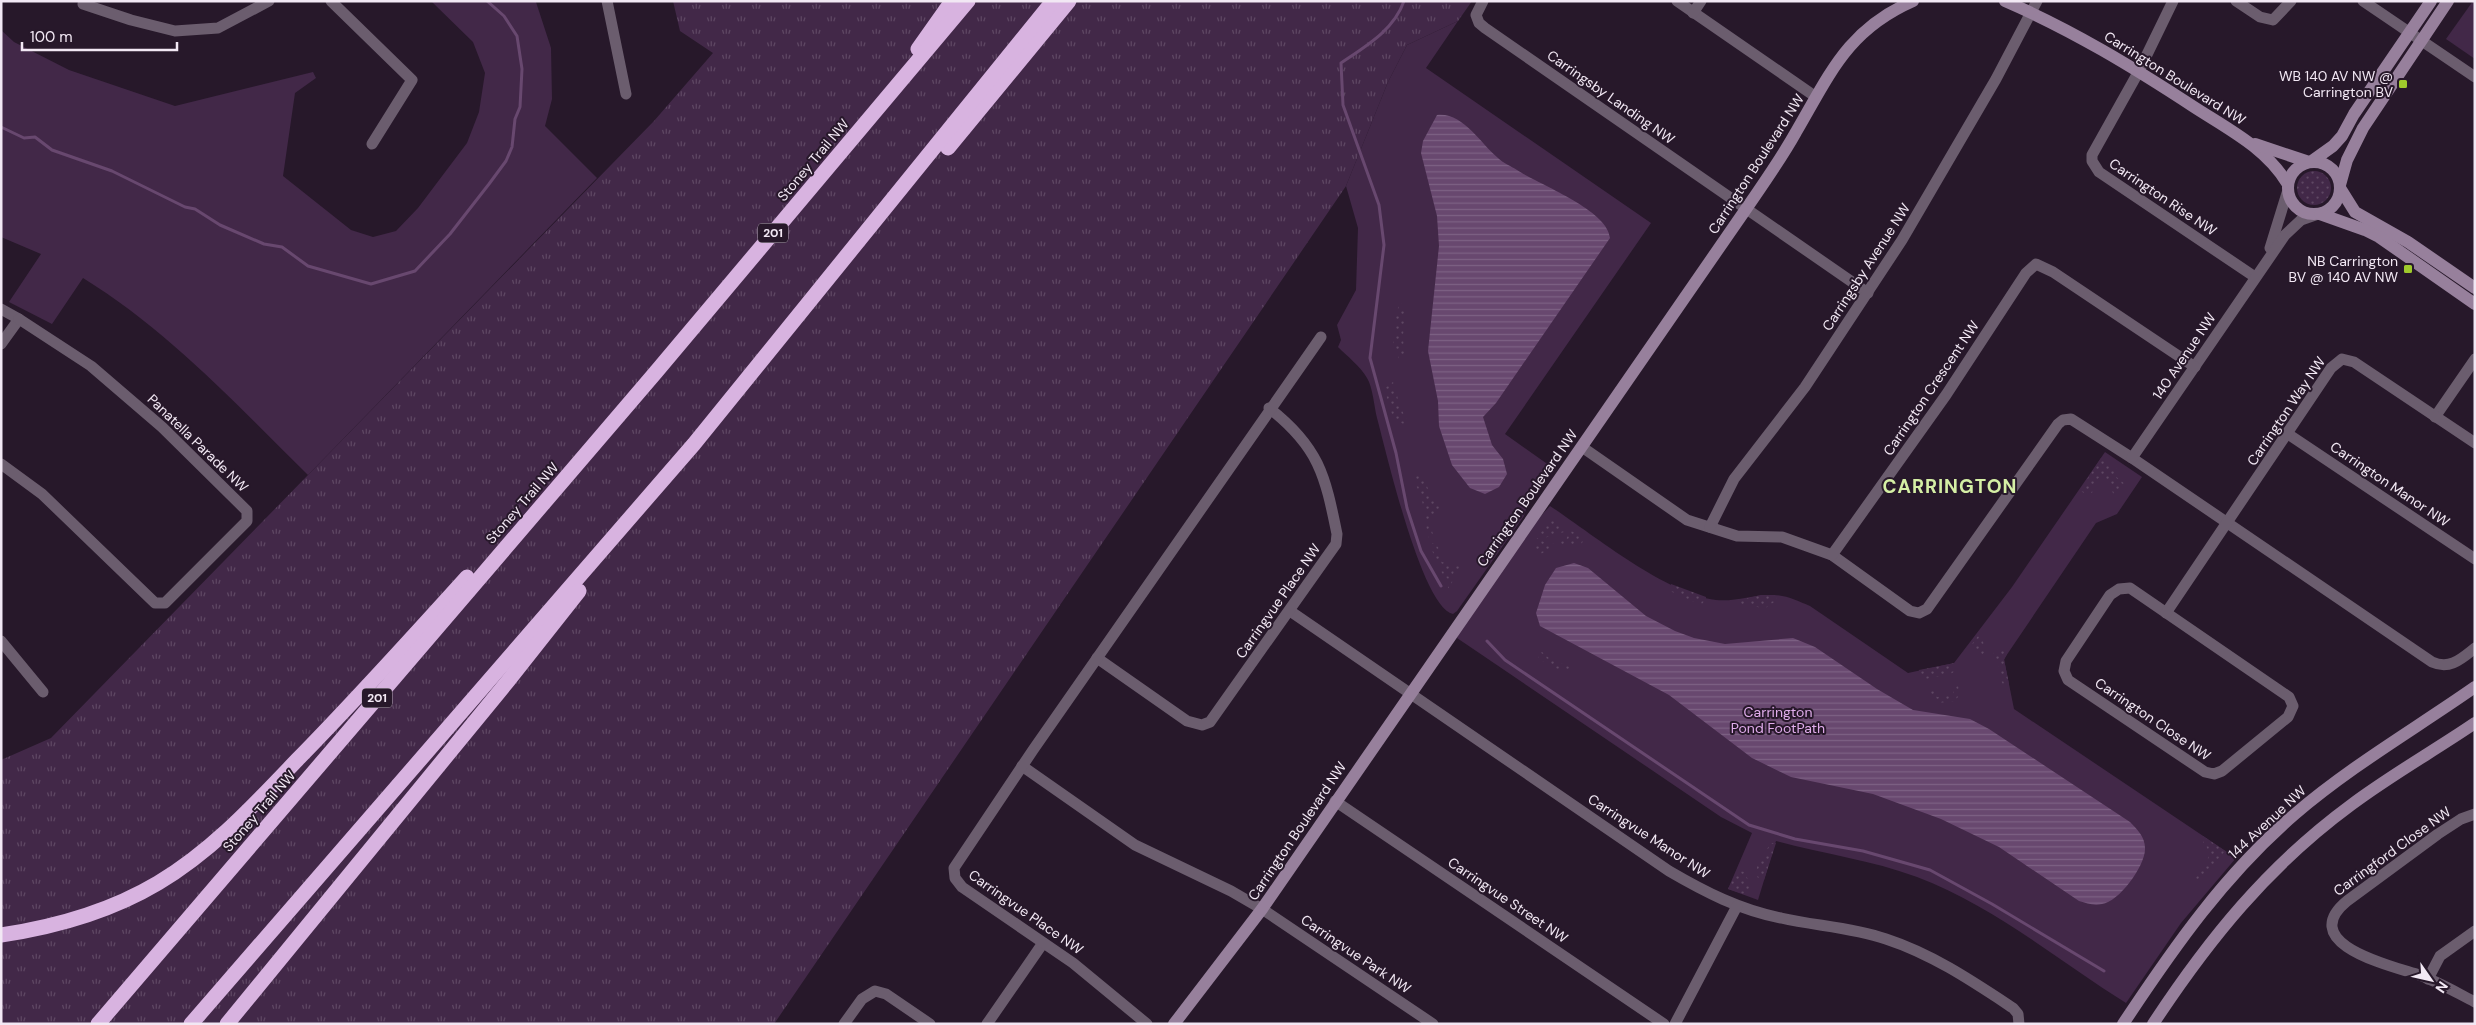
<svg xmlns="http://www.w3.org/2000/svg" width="2476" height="1025" viewBox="0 0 2476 1025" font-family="'DM Sans',sans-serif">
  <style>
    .grass { fill: url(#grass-tufts) }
    .park { fill: #422848 }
    .garden { fill: url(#garden-dots) }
    .water { fill: url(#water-rules) }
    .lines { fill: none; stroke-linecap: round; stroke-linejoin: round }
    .stream { stroke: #68486f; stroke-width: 3 }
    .street { stroke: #6b5d6e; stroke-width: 11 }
    .secondary { stroke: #97809c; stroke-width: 12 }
    .highway { stroke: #d8b3e0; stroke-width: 15 }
    .poi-dot { fill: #9fca2c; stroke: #27182a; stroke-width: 2 }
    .labels { text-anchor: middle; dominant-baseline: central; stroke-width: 4; stroke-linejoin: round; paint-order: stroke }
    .shield { fill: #27182a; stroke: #b5aab7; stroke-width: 1 }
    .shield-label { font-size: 12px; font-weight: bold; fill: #f2e8f4 }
    .poi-label { font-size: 14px; fill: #f2e8f4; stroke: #27182a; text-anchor: end }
    .street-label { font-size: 14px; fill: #f2e8f4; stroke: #27182a }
    .park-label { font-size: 14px; fill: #e1adec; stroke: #27182a }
    .district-label { font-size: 19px; font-weight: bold; letter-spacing: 1px; fill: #d5efa5; stroke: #27182a }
  </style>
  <defs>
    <pattern id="grass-tufts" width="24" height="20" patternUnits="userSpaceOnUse" patternTransform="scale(1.25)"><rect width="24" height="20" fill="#422848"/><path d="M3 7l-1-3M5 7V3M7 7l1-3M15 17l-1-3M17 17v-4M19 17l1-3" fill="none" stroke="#5e4763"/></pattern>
    <pattern id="garden-dots" width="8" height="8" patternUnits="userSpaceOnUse" patternTransform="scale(1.25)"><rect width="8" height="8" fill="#422848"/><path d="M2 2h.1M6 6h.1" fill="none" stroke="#5e4763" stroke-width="1.8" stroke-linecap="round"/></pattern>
    <pattern id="water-rules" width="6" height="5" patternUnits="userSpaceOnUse" patternTransform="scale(1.25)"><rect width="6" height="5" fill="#68486f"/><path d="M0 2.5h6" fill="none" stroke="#7e6284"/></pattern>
  </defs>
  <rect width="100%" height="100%" fill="#27182a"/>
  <path class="grass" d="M673,1H1472L1458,21L1407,45L1388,82L1346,186L774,1024H1V760L51,738L654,121L713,53L680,31Z"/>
  <g class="park">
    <path d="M431,1L536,2L551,48L552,99L545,126L597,178L308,475C237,405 169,331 83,278L52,324L9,302L41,254L1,237V30L14,42L69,70L175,106L313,72L316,78L295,93L283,176L351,230L373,237L396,231L418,208L467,143L479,112L485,73L473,42Z"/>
    <path d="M2473,1H2475V59L2446,39Z"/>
    <path d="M1458,21L1426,68L1651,223L1505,434L1553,468L1527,506L1524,516L1457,611L1453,614C1422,608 1386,451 1377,418C1374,406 1373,388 1367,378C1360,366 1347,356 1338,347L1341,340L1337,325L1356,290L1358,228L1346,186L1388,82L1407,45Z"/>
    <path d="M2105,452L2142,477L2117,514L2096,523L2004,659L2014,709L2236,858L2181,923L2126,1003C2057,960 1994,906 1917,877C1871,860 1823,854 1776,841L1758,900L1728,889L1752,833L1721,817L1457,638L1461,629L1535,522L1550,506C1594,535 1664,593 1716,600C1736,602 1754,594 1773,595C1786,595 1798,601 1810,606L1908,673L1954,663L2012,587Z"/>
  </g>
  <g class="garden">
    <circle cx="2314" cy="188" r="17"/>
    <path d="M1400,302L1405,308L1403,338L1405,356L1399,359L1392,338L1396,331L1395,318Z"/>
    <path d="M1393,382L1397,391L1398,403L1407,420L1405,425L1393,418L1385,391V388Z"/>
    <path d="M2101,458L2117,469L2114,475L2126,485L2114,495L2106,479L2100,477L2095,481L2092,493L2085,494L2080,490Z"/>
    <path d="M1415,473L1424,478L1431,497L1441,501L1439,512L1430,519V524L1434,538L1431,541C1425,533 1427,524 1425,514C1424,506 1418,486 1413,480Z"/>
    <path d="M1550,520H1553L1565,528L1564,532L1544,538L1539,535Z"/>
    <path d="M1570,530L1584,539L1581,545H1555L1541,554L1532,547L1537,538L1549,545L1566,540Z"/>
    <path d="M1433,543L1438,547L1442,562L1455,566L1462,565L1460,569L1454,570L1451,589L1448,588V579L1442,573L1430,546Z"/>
    <path d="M1671,584L1706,597V599L1701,605L1670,591Z"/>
    <path d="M1761,595H1775L1777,600L1764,609C1755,605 1748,608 1739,603L1740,600Z"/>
    <path d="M1978,636L1981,637L1986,649L1982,656L1970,647Z"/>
    <path d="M1995,651H2004L2007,654L2004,660L2009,684H2003C1997,674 2003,664 1992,656Z"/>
    <path d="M1542,652L1550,659L1570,667L1569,672L1555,668L1539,659L1538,653Z"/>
    <path d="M1955,663L1956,670L1951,674L1926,679L1919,673V670Z"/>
    <path d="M1958,686L1960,694L1955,701L1938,703L1930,696V691H1936L1937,697L1954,694L1952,688Z"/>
    <path d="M2203,836L2225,851L2195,887L2194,881C2202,867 2217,857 2203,842Z"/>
    <path d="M1771,843H1776L1764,880L1757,877V865Z"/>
    <path d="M1738,870L1744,872C1748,880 1753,887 1750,896L1728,889Z"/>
  </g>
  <g class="water">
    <path d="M1437,115C1463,112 1480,143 1498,158C1503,163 1511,166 1517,170C1540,185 1608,210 1610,238L1496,403L1483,417L1492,445L1503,459L1507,474L1499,487L1485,494L1470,488L1452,465L1439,426L1438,401L1428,351L1439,246L1437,216L1421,153L1423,141Z"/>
    <path d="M1574,563L1588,568L1646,616L1675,631L1694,638L1725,644L1793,638L1815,647L1877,689L1913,710L1970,719L1989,729L2130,822C2137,829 2145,837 2145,848C2146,865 2119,902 2102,904C2093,906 2087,903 2079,901L1999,847L1941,819L1873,794L1791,777L1752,758L1669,695L1540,626L1536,613L1545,585L1556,568Z"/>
  </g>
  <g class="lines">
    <g class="stream">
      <path d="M1404,1C1394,30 1366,46 1341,63L1343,105L1379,205L1384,245L1370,358L1396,453L1407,508L1421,551L1441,586"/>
      <path d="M1,127L24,138L35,137L52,150L112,171L185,207L195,209L220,225L264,244L282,247L308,266L371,284L415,271L450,234L489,184L506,161L512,147L515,119L520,107L522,69L517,36L504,16L487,1"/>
      <path d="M1487,641L1505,660L1749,825L1795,839L1863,851L1930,870L1992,904L2104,971"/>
    </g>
    <g class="street">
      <path d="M84,1L83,4L131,20L175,31L218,28L269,1"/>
      <path d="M331,1L412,80L372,144"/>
      <path d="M607,1L626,94"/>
      <path d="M1483,1L1476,15L1479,23L1485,28L1868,293"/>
      <path d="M1677,1L1816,97"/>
      <path d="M2173,1L2139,71L2092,155V161L2099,172L2255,277"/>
      <path d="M2236,1L2260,17L2273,20L2291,1"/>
      <path d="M2363,1L2475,77"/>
      <path d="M1693,13L1701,1"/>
      <path d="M2270,248L2287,193"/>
      <path d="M1,309L19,319L1,344"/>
      <path d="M2435,417L2475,359"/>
      <path d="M2288,434L2475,559"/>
      <path d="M1582,447L1687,520L1737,536L1782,537L1832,555L1910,611L1919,613L1927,609L2058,424L2063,420L2071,419L2132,458L2432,662C2450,670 2461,659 2475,648"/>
      <path d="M2132,458L2285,235L2301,220L2318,214"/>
      <path d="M1,464L42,494L155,603H165L247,521V511L162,427L91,366L19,319"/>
      <path d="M1710,527L1734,479L1805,387L1902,240L1996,79L2037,1"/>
      <path d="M1832,555L1946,395L2026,273L2036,264L2053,272L2195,367"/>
      <path d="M2130,588L2289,697L2293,706L2288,717L2222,771L2214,774L2205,772L2068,680L2064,671L2066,661L2110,595L2119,589Z"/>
      <path d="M1290,611L1669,871C1705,892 1740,910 1781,918C1816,926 1851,927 1886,939C1932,954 1972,981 2013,1008L2018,1014L2019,1024"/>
      <path d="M2166,613L2331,368L2342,359L2354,362L2475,443"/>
      <path d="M1,641L43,692"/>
      <path d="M1097,658L1187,721L1202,725L1210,722L1326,558L1336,544L1337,534C1325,475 1319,447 1269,408"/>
      <path d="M1022,766L1135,845L1231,891L1262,909L1433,1024"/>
      <path d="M1335,801L1664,1024"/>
      <path d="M2475,814L2461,819L2438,834L2347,901C2295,944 2392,966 2419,975C2439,982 2457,993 2475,1002"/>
      <path d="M2428,979L2440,956L2475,931"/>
      <path d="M844,1024L862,999L875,991L886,994L930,1024"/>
      <path d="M987,1024L1043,943"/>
      <path d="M1147,1024L1073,963L962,887L955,878L954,868L1033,750L1321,337"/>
      <path d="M1675,1024L1737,906"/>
    </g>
    <g class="secondary">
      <path d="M2005,1C2072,30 2133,67 2194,107C2228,129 2266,148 2287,183"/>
      <path d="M2255,144L2309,162"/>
      <path d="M2312,161L2333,146L2342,136L2354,114L2431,1"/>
      <circle cx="2314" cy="188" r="26"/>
      <path d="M2340,185L2347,160L2363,128L2448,1"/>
      <path d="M2340,188L2355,212L2408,242L2475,288"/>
      <path d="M2320,214L2365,230L2379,237L2475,304"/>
      <path d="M1174,1024L1262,909L1746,209C1763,184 1781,159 1796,132C1830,74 1847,30 1913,1"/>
      <path d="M2123,1024C2174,947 2225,874 2295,814C2351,766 2415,729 2475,687"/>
      <path d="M2153,1024C2209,939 2268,866 2351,805C2391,775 2434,751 2475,723"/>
    </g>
    <g class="highway">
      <path d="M918,49L952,1"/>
      <path d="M948,148L1069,1"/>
      <path d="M1,935C55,927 111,911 158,883C212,851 254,805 297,760C355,701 411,639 467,577"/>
      <path d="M98,1024L656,372L968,1"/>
      <path d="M191,1024L694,444L1053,1"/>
      <path d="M227,1024L508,681L579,591"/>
    </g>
  </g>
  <g class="poi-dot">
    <rect x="2398" y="79" width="10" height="10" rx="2.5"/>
    <rect x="2403" y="264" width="10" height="10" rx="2.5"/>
  </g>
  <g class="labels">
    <g class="shield">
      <rect x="758" y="223.5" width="30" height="19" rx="4"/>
      <rect x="362" y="688.5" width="30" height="19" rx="4"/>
    </g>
    <g class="shield-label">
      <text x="773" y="233">201</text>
      <text x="377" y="698">201</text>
    </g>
    <g class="poi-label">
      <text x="2393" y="76">WB 140 AV NW @<tspan x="2393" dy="16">Carrington BV</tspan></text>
      <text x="2398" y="261">NB Carrington<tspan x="2398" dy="16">BV @ 140 AV NW</tspan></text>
    </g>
    <g class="street-label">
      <text transform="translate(2175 78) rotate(32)">Carrington Boulevard NW</text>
      <text transform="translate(1611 97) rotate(35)">Carringsby Landing NW</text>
      <text transform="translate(813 160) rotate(-50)">Stoney Trail NW</text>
      <text transform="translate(1756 164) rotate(-57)">Carrington Boulevard NW</text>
      <text transform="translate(2163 197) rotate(34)">Carrington Rise NW</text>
      <text transform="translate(1866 267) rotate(-57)">Carringsby Avenue NW</text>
      <text transform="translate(2184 356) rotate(-56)">140 Avenue NW</text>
      <text transform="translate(1931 388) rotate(-56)">Carrington Crescent NW</text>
      <text transform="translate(2286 411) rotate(-56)">Carrington Way NW</text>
      <text transform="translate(198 443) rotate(44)">Panatella Parade NW</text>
      <text transform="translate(2390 484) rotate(34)">Carrington Manor NW</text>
      <text transform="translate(1527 498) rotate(-55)">Carrington Boulevard NW</text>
      <text transform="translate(522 503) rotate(-49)">Stoney Trail NW</text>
      <text transform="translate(1278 601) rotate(-55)">Carringvue Place NW</text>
      <text transform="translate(2153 719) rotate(34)">Carrington Close NW</text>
      <text transform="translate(259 811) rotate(-49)">Stoney Trail NW</text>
      <text transform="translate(2267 822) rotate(-43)">144 Avenue NW</text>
      <text transform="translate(1297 831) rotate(-56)">Carrington Boulevard NW</text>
      <text transform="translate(1649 836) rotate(33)">Carringvue Manor NW</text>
      <text transform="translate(2392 851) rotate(-36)">Carringford Close NW</text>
      <text transform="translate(1508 900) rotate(34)">Carringvue Street NW</text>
      <text transform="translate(1026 912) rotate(35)">Carringvue Place NW</text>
      <text transform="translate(1356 954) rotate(34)">Carringvue Park NW</text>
    </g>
    <g class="park-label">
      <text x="1778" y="712">Carrington<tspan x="1778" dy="16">Pond FootPath</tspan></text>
    </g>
    <g class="district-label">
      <text x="1950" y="486">CARRINGTON</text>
    </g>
  </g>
  <rect width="2476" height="1025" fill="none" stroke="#f2e8f4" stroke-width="5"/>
  <g transform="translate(2431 980) rotate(124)" stroke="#27182a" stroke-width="4" paint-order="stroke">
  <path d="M0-4L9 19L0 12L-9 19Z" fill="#f2e8f4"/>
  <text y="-8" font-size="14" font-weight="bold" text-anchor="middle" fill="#f2e8f4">N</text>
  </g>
  <path d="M22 42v8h155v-8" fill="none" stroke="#f2e8f4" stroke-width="2.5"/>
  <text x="30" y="42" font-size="15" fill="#f2e8f4" stroke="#27182a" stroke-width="4" paint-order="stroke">100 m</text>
</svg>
